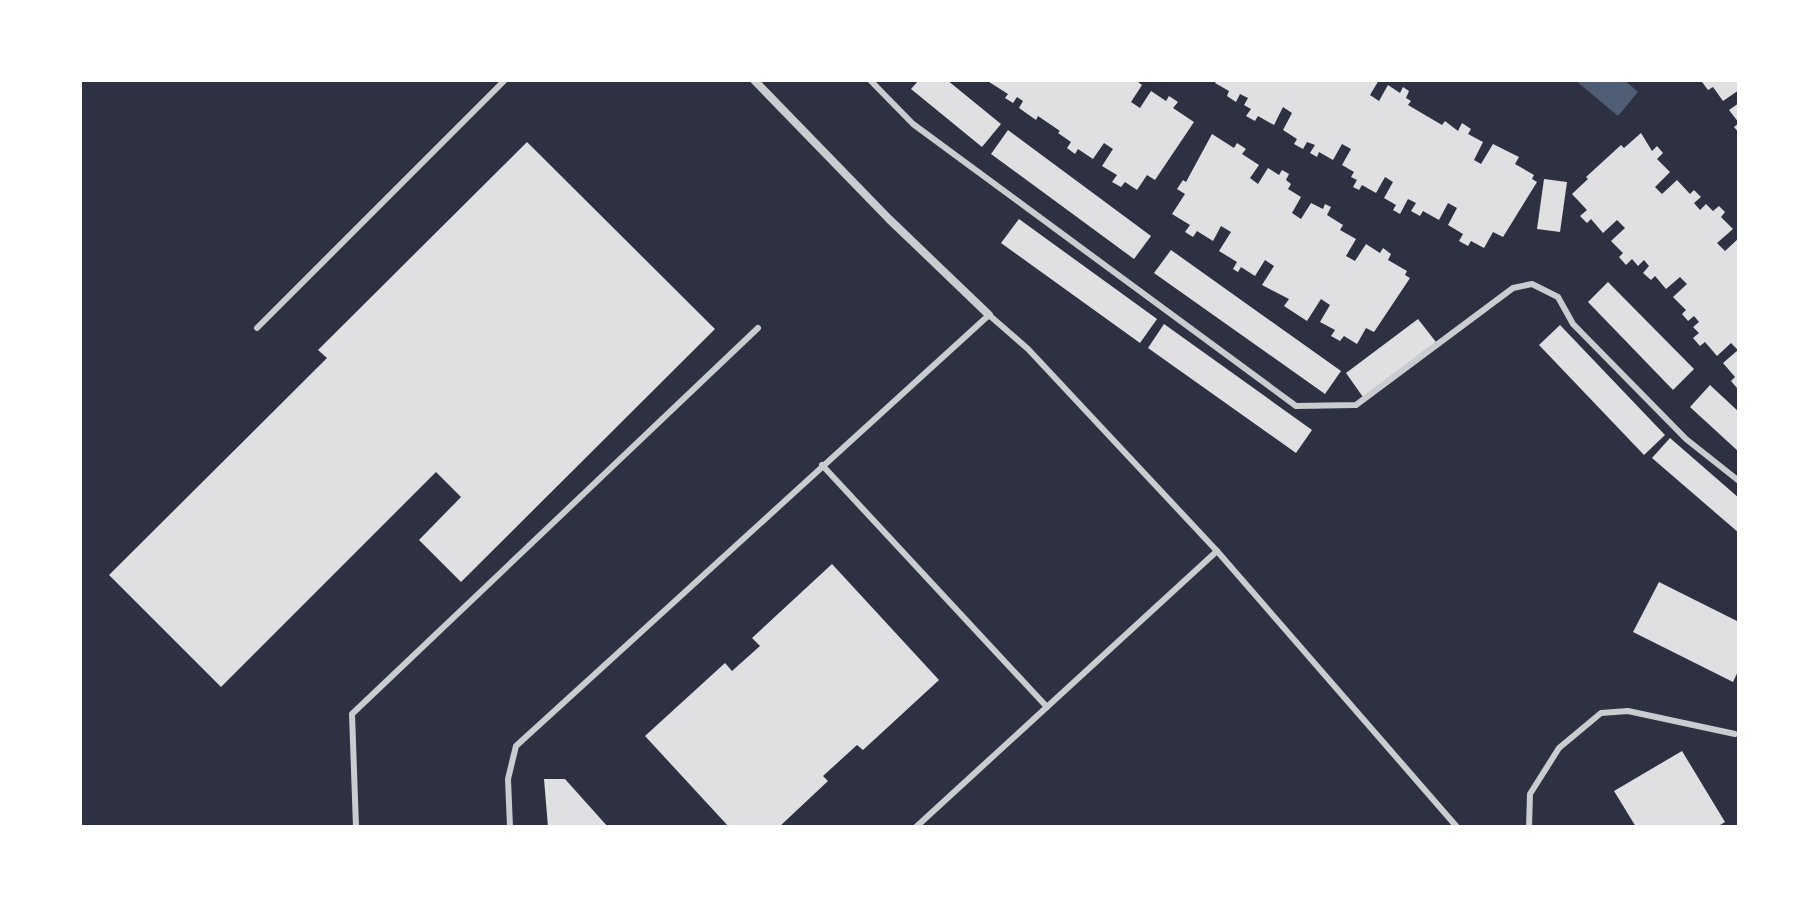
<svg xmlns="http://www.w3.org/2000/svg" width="1819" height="907" viewBox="0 0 1819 907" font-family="'Fira Sans Condensed',sans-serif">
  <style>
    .water { fill: #4f5d75 }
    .building { fill: #e0e0e3 }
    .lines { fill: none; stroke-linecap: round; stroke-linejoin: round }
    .service { stroke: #caccd0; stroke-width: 6 }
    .minor { stroke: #caccd0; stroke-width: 8 }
  </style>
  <rect width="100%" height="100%" fill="#2d3142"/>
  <path class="water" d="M1575,80H1624L1638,92L1618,116Z"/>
  <g class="building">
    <path d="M919,80H947L1001,124L982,147L911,89Z"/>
    <path d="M986,80H1135L1142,85L1131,102L1140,108L1151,91L1166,101L1169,96L1178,102L1173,108L1194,122L1155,180L1147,175L1137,190L1125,182L1121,187L1112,182L1117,175L1102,166L1113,149L1104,143L1093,159L1078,149L1075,154L1067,148L1071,142L1058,133L1060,131L1038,116L1036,120L1019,108L1023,101L1017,97L1013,103L1005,98L1008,94Z"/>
    <path d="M1217,80H1379L1370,95L1379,101L1388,85L1400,93L1403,87L1409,91L1406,98L1411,101L1408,105L1442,125L1445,121L1458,131L1462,123L1471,129L1468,134L1483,142L1474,160L1481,164L1493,144L1519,157L1515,164L1534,175L1532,179L1537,182L1503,237L1493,232L1484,248L1471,241L1468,246L1459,241L1463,234L1448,225L1457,208L1448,203L1439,220L1423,211L1420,216L1411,211L1416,203L1408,199L1400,214L1393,210L1396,205L1384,198L1393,182L1385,177L1376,193L1362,185L1359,190L1353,187L1357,180L1351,177L1354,172L1342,165L1351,149L1342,144L1333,160L1319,152L1317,157L1310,153L1315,145L1307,142L1303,149L1294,144L1297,139L1283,130L1292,113L1283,107L1274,125L1258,116L1255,121L1246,116L1251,109L1244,105L1248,98L1240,94L1236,102L1227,96L1229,91L1215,83Z"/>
    <path d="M1705,80H1739V90L1723,101L1713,87L1708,90L1702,82Z"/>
    <path d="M1739,103V133L1734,127L1739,123L1729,110Z"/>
    <path d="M1008,130L1151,236L1134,259L991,154Z"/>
    <path d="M1641,133L1652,151L1657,146L1663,153L1657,159L1670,172L1655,187L1662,194L1677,180L1690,194L1694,190L1701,197L1694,203L1700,210L1706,204L1713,211L1719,206L1725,212L1721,217L1733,229L1717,243L1725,251L1739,238L1737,388L1731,381L1735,377L1723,363L1738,350L1731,343L1717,356L1705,342L1700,346L1693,338L1699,333L1693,327L1699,322L1694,316L1688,321L1682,314L1686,310L1673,297L1687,284L1680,277L1666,289L1655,276L1651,280L1643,273L1649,266L1644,260L1638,266L1632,259L1626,265L1619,257L1623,253L1611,241L1625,228L1617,220L1603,233L1591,219L1587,223L1580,216L1587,210L1572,194L1588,179L1586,177L1621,145L1624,148Z"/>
    <path d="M1212,134L1234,148L1237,143L1246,149L1242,154L1259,165L1250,178L1258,184L1268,168L1279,175L1282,170L1289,174L1286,180L1291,184L1288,189L1301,197L1292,213L1301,219L1311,203L1323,209L1325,204L1331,207L1327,215L1343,225L1340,230L1356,239L1346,256L1355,261L1366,244L1380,253L1383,248L1391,254L1388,260L1407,271L1405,275L1410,278L1374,332L1366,328L1357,344L1344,336L1340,341L1331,336L1335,330L1320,322L1330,305L1321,299L1307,321L1284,306L1289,299L1262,285L1274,266L1265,260L1255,276L1241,267L1238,272L1233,269L1237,262L1219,251L1231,232L1221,226L1213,241L1197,231L1193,237L1185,232L1190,225L1172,214L1185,194L1177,189L1183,180L1186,182Z"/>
    <path d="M527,142L715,329L461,582L419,540L461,497L436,472L221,687L109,575L327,358L318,350Z"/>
    <path d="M1544,179L1567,182L1560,232L1537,229Z"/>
    <path d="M1019,219L1157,319L1140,343L1001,243Z"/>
    <path d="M1171,250L1341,371L1325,394L1154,273Z"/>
    <path d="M1608,282L1694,369L1673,390L1588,302Z"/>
    <path d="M1418,319L1436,342L1363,397L1346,373Z"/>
    <path d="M1164,324L1312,430L1296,453L1148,348Z"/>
    <path d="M1560,325L1665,435L1644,455L1539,345Z"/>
    <path d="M1710,385L1739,412V452L1690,407Z"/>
    <path d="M1670,438L1739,498V533L1652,458Z"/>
    <path d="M832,564L939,680L863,750L857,745L823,776L828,781L779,827H729L645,736L725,663L732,671L760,646L752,638Z"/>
    <path d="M1659,582L1739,622V669L1733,682L1633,632Z"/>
    <path d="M1682,751L1725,822L1717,827H1636L1614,791Z"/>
    <path d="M544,779H565L608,827H548Z"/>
  </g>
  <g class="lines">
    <g class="service">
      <path d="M870,80L913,124L1296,406L1356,405L1513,288L1532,284L1558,297L1573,324L1686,439L1739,481"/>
      <path d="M257,328L505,80"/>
      <path d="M822,465L1047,707"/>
      <path d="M356,827L352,714L758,328"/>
      <path d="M510,827L508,779L516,746L989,315L1028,349L1217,551L1457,827"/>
      <path d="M916,827L1217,551"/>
      <path d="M1529,827L1530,794L1559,748L1601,713L1628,711L1735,734"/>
    </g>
    <path class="minor" d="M754,80L889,219L989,315"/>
  </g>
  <rect width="1819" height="907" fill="none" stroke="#ffffff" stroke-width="164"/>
</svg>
